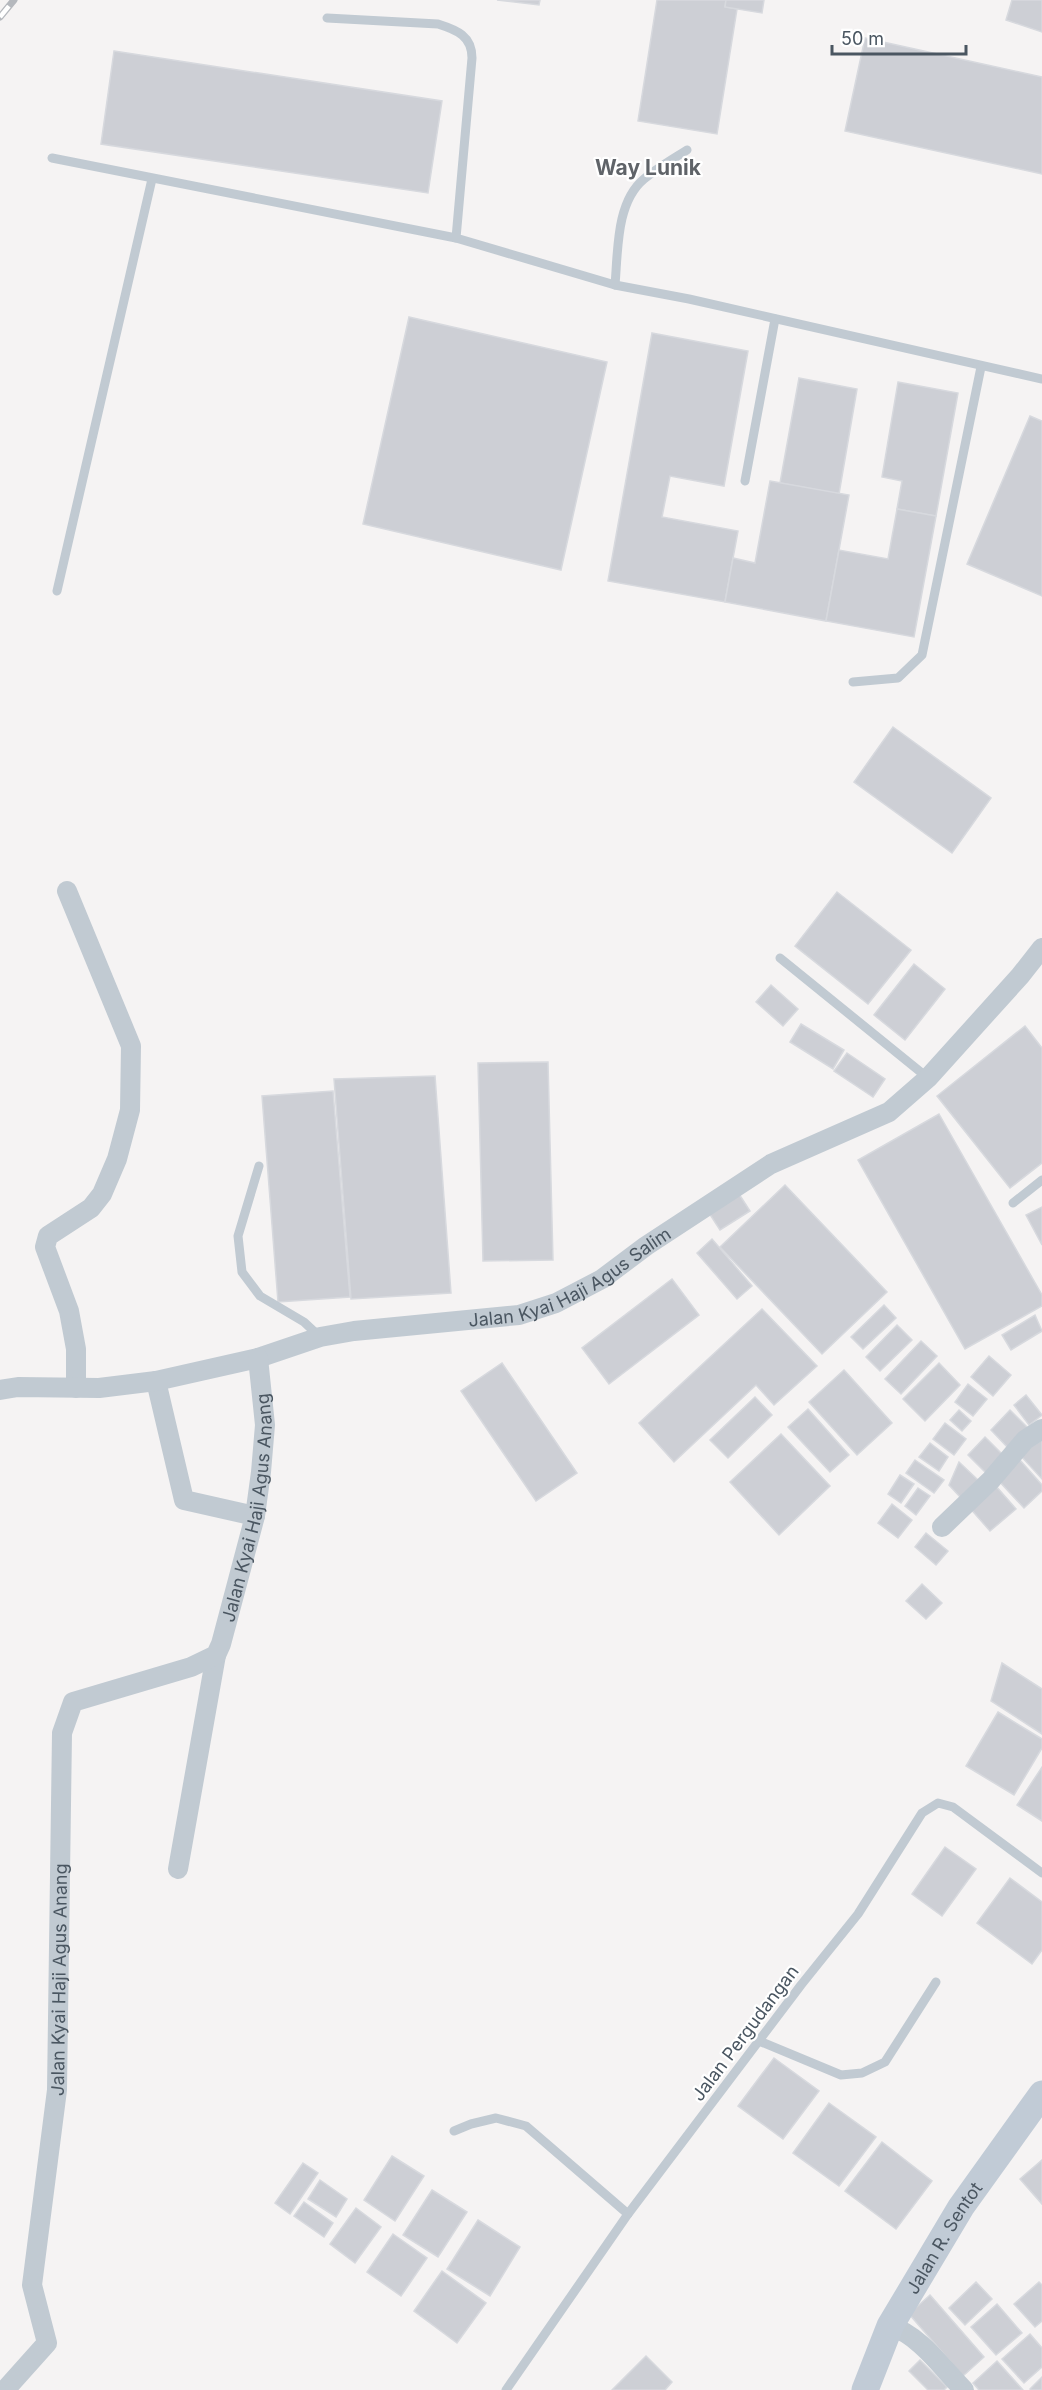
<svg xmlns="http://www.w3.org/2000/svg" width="1042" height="2390" viewBox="0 0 1042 2390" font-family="Inter,sans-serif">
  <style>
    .building { fill: #cdcfd5; stroke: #d7d9de; stroke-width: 1.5 }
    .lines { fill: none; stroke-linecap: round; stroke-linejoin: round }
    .lane { stroke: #c1cad2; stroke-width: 9 }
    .street { stroke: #c1cad2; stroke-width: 20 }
    .secondary { stroke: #c1cbd6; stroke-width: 27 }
    .rail-casing { stroke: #b5b8bd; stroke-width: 7 }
    .rail { stroke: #fff; stroke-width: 4.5; stroke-dasharray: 14; stroke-linecap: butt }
    .labels { text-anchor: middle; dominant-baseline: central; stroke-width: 4.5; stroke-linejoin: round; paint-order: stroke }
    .street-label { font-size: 18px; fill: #4a5661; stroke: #fff }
    .quarter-label { font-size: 21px; font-weight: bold; fill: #5f6368; stroke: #fff }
  </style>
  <rect width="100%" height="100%" fill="#f5f3f3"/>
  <g class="building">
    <path d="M497,0H540L539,5Z"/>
    <path d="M657,0H726L725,7L737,9L717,134L638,121Z"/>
    <path d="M726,0H764L762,13L725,7Z"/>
    <path d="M1012,0H1042V32L1006,20Z"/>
    <path d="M865,38L1042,77V174L845,131Z"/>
    <path d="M114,51L442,101L428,193L101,144Z"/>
    <path d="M409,317L607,362L561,570L363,524Z"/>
    <path d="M652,333L748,351L724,486L670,476L662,517L738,531L725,602L608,581Z"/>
    <path d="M799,378L857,389L839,494L780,483Z"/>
    <path d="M898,382L958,393L936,516L897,509L902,481L882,477Z"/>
    <path d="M1030,416L1042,421V596L967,564Z"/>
    <path d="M770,481L849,495L826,621L725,602L733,558L755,563Z"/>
    <path d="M897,509L936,516L914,637L826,621L839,550L888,559Z"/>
    <path d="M893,727L991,798L952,853L854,782Z"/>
    <path d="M837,892L911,950L868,1004L795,946Z"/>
    <path d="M914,964L945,989L905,1040L874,1015Z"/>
    <path d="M771,985L798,1009L783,1026L756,1002Z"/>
    <path d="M801,1024L844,1050L833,1069L790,1042Z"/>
    <path d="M1025,1026L1042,1048V1163L1010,1188L937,1096Z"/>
    <path d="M847,1053L885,1079L873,1097L834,1071Z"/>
    <path d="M548,1062L553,1260L483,1261L478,1063Z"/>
    <path d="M435,1076L451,1293L351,1299L334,1079Z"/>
    <path d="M333,1091L350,1297L278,1302L262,1096Z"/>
    <path d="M939,1114L1042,1295V1306L965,1349L858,1160Z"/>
    <path d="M785,1185L887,1292L822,1354L720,1247Z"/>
    <path d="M739,1194L750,1211L720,1230L709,1213Z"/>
    <path d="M1042,1207V1245L1026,1215Z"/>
    <path d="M712,1239L752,1286L737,1299L697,1253Z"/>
    <path d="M672,1279L699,1315L609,1384L582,1348Z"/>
    <path d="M884,1305L896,1318L863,1349L851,1337Z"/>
    <path d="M762,1309L817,1366L774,1405L756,1385L674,1462L639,1423Z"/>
    <path d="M1035,1315L1042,1331L1011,1350L1002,1335Z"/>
    <path d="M897,1325L912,1340L880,1371L866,1357Z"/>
    <path d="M921,1341L937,1356L901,1394L885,1379Z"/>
    <path d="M989,1356L1011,1375L993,1396L971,1377Z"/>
    <path d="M502,1363L577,1473L536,1501L461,1391Z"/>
    <path d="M939,1363L960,1385L925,1421L903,1399Z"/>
    <path d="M844,1370L892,1423L857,1455L809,1402Z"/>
    <path d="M968,1384L987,1399L973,1416L955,1402Z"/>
    <path d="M1026,1395L1042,1415L1029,1425L1014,1405Z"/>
    <path d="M755,1397L772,1415L728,1458L710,1440Z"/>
    <path d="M808,1409L849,1455L830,1472L788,1427Z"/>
    <path d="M959,1410L971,1421L962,1431L950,1420Z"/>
    <path d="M1010,1410L1029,1429L1009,1449L991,1430Z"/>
    <path d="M945,1423L966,1439L954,1455L933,1439Z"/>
    <path d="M781,1434L830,1486L779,1535L730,1482Z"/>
    <path d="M985,1437L1005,1457L987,1474L968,1455Z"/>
    <path d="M1042,1440V1479L1019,1454Z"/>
    <path d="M930,1443L948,1457L939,1471L919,1457Z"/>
    <path d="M1019,1459L1042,1485V1491L1024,1508L997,1479Z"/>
    <path d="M915,1460L944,1480L934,1493L906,1473Z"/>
    <path d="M959,1462L978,1480L961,1498L949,1485Z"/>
    <path d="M900,1475L914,1484L901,1503L888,1494Z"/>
    <path d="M995,1485L1016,1509L990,1531L969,1507Z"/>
    <path d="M918,1488L930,1496L916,1515L905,1506Z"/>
    <path d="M892,1504L912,1520L898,1538L878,1523Z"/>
    <path d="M926,1533L948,1551L936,1565L915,1547Z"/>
    <path d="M922,1584L942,1603L926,1619L906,1601Z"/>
    <path d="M1002,1663L1042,1689V1734L991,1701Z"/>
    <path d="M998,1712L1042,1739V1748L1014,1795L966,1766Z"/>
    <path d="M1042,1767V1821L1017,1805Z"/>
    <path d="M945,1847L976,1869L942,1916L912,1894Z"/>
    <path d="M1010,1878L1042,1902V1950L1032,1964L977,1923Z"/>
    <path d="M774,2058L819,2091L783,2139L738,2106Z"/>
    <path d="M829,2103L876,2137L839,2186L793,2153Z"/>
    <path d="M882,2142L932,2181L896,2229L845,2191Z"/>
    <path d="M392,2156L424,2176L395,2221L364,2200Z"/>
    <path d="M1042,2160V2204L1020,2179Z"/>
    <path d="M303,2163L318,2173L290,2214L275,2203Z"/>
    <path d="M320,2180L347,2199L336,2217L308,2199Z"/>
    <path d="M432,2190L467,2212L438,2257L403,2235Z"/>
    <path d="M304,2202L333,2223L324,2237L294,2216Z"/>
    <path d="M356,2208L381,2227L355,2263L330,2244Z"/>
    <path d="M478,2220L520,2247L490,2296L447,2269Z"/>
    <path d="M393,2234L427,2258L401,2296L367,2272Z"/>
    <path d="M442,2271L486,2303L457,2343L414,2311Z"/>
    <path d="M976,2282L992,2299L965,2325L949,2308Z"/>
    <path d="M1039,2282L1042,2285V2321L1035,2327L1014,2304Z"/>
    <path d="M930,2295L984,2357L963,2376L909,2314Z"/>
    <path d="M997,2304L1022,2333L996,2355L971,2327Z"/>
    <path d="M1030,2334L1042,2348V2367L1024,2383L1002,2359Z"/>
    <path d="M646,2356L672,2382L665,2390H612Z"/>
    <path d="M920,2360L947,2387L944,2390H928L909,2371Z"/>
    <path d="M997,2361L1023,2390H979L973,2383Z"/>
    <path d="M1042,2377V2390H1031L1030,2389Z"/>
  </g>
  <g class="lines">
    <g class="lane">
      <path d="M327,18L438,24C457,30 472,36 472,58L456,238L615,285L689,299L1042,379"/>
      <path d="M52,158L456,238"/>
      <path d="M615,285C618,251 616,202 644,179C657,168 673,159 687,150"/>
      <path d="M745,481L775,319"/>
      <path d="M57,591L152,179"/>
      <path d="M853,682L898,678L922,655L981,367"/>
      <path d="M780,958L928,1078"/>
      <path d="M259,1166L238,1236L242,1272L260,1296L304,1322L320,1337"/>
      <path d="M1013,1203L1042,1180"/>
      <path d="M759,2041L841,2075L862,2073L885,2062L936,1982"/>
      <path d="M454,2131L471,2124L496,2118L526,2126L628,2214"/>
      <path d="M506,2390L628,2214L801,1985L858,1914L922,1813L938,1803L953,1807L1042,1873"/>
    </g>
    <g class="street">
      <path d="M67,891L131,1046L130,1110L117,1159L102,1194L91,1208L48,1236L45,1247L69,1311L76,1349V1388"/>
      <path d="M156,1381L184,1500L255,1516"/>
      <path id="s1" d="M0,1390L18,1387L99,1388L156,1381L258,1358L320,1337L354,1331L519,1315L556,1303L602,1279L646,1246L771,1164L889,1112L928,1078L1020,976L1042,948"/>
      <path d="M942,1527L991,1480L1025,1440L1042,1429"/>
      <path d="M178,1869L216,1655"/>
      <path d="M890,2326C920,2335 942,2368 964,2390"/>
      <path id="s2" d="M5,2390L47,2343L32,2285L57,2090L62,1733L73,1702L191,1667L216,1655L221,1644L255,1516L261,1472L265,1425L258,1358"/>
    </g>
    <path class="secondary" id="s3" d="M865,2390L890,2326L961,2207L1042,2094"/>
    <defs>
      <path id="rail" d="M0,17L14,0"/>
    </defs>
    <use href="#rail" class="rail-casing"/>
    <use href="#rail" class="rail"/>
  </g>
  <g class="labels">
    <g class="street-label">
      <text stroke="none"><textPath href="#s1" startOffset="588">Jalan Kyai Haji Agus Salim</textPath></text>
      <text stroke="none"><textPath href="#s2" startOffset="1012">Jalan Kyai Haji Agus Anang</textPath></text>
      <text stroke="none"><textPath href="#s2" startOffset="430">Jalan Kyai Haji Agus Anang</textPath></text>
      <text transform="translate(745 2033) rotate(-53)">Jalan Pergudangan</text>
      <text stroke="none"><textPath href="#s3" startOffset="172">Jalan R. Sentot</textPath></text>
    </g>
    <g class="quarter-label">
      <text x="648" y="167">Way Lunik</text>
    </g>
  </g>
  <path d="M832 45v9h134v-9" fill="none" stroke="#4a5661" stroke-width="3"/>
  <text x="841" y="45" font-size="18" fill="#4a5661" stroke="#ffffff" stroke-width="4.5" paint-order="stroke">50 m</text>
</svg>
